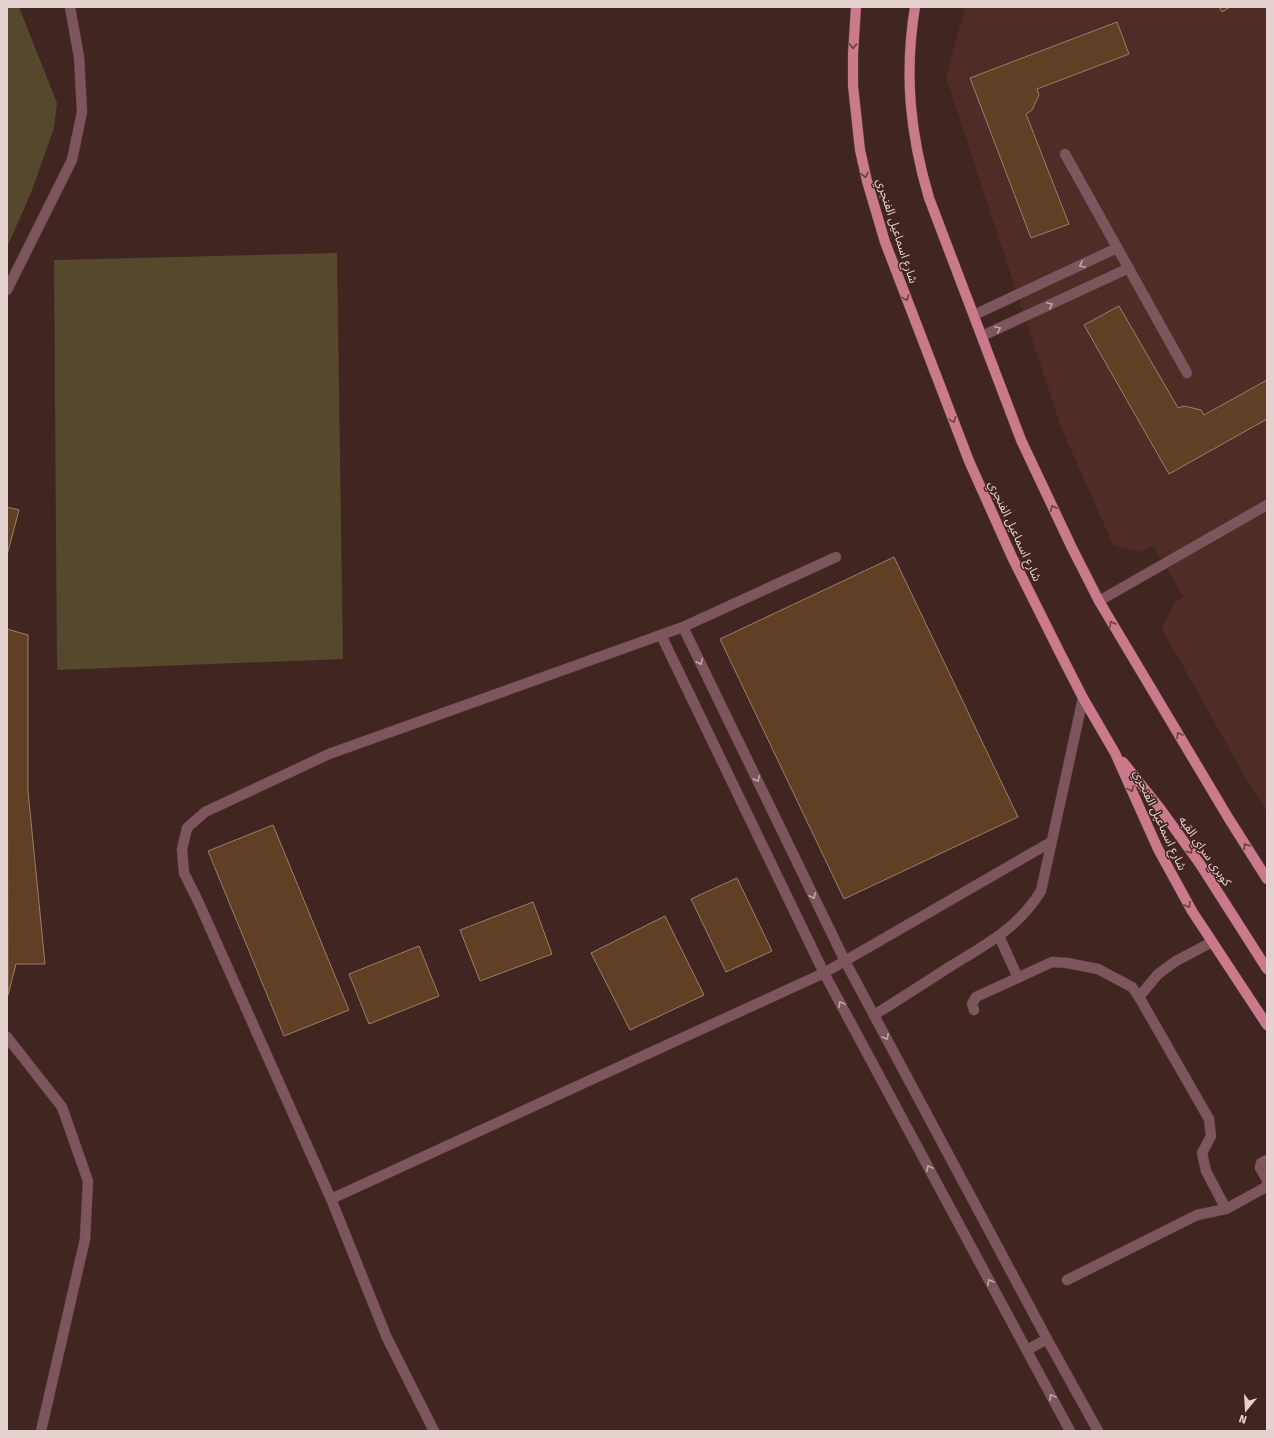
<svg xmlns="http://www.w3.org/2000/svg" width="1274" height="1438" viewBox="0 0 1274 1438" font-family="'Fira Sans','Noto Sans Arabic',sans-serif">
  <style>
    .built { fill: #4f2c25 }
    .green { fill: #56482c }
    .building { fill: #613f25; stroke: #9a7f6b }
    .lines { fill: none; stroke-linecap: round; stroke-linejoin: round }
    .minor-casing { stroke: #5b413c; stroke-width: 11 }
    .major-casing { stroke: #5b413c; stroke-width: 11 }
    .minor { stroke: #7d555d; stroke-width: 10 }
    .major { stroke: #cb7a8c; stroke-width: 10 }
    .oneway { stroke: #6a3f40 }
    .oneway2 { stroke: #c1a6a6 }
    .labels { text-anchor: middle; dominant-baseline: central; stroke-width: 3; stroke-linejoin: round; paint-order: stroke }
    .street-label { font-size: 12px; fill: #e5d2ce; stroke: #412520 }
  </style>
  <rect width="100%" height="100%" fill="#412520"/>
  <path class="built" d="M965,7H1267V811L1252,789L1162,629L1174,602L1184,597L1153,546L1142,552L1113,545L1061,427L946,78Z"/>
  <g class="green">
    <path d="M7,7H19L57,103L54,128L31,193L7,247Z"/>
    <path d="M337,253L343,659L57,670L54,260Z"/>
  </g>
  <g class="building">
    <path d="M1219,7H1230L1222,12Z"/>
    <path d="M1117,22L1129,54L1037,89L1039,95L1032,110L1026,114L1069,224L1031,238L970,78Z"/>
    <path d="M1119,306L1178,408L1184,406L1201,410L1204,415L1267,380V419L1169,474L1084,325Z"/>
    <path d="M7,507L19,510L7,555Z"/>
    <path d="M894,557L1018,817L844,899L720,639Z"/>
    <path d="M7,629L28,635V791L45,964H16L8,995Z"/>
    <path d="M273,825L349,1010L284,1036L208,851Z"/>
    <path d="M737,878L772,951L726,972L691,899Z"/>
    <path d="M533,902L552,954L480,981L460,930Z"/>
    <path d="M665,916L704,995L630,1030L591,953Z"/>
    <path d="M419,946L439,996L369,1024L349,974Z"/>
  </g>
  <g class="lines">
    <defs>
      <g id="minor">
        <path d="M1065,154L1187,373"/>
        <path d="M7,290L72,160L82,112L79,57L70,7"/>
        <path d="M974,315L1117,248"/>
        <path d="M982,336L1129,268"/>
        <path d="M1099,601L1267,505"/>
        <path d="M683,627L845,961L1047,1339L1098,1431"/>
        <path d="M661,635L824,973L1070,1431"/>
        <path d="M999,936L1018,978"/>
        <path d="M1139,997L1158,974L1176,961L1212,942"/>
        <path d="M974,1010L972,1004L976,997L1052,962L1067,963L1098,969L1132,987L1139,997L1209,1119L1211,1136L1202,1153L1206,1171L1226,1209"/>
        <path d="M874,1015C900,999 926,982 951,966C987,944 1018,928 1041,891L1083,698"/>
        <path d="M7,1037L62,1107L88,1181L85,1239L41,1431"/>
        <path d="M1267,1160L1261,1163L1260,1168L1267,1180"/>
        <path d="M331,1199L824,973L1051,842"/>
        <path d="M1067,1280L1197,1215L1226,1209L1266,1187L1267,1184"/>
        <path d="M1027,1350L1047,1339"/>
        <path d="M434,1431L387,1338L331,1199L198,901L184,873L182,849L187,828L205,812L329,754L683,627L836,557"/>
      </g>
      <g id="major">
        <path d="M856,7L853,54V86L860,150L867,181L885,242L969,461L1012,557L1059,651L1083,698L1115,753L1158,849L1192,911L1267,1025"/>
        <path d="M915,7C904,74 910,134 929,198L1021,440L1072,548L1099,601L1229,819L1267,879"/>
        <path d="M1123,762L1159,807L1200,864L1267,969"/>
      </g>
    </defs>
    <use href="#minor" class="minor-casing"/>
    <use href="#major" class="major-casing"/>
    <use href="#minor" class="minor"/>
    <use href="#major" class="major"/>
  </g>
  <defs><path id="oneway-chevron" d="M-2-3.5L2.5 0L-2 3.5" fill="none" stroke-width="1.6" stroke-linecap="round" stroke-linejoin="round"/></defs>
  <g class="oneway">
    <use href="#oneway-chevron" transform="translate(853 46) rotate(92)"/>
    <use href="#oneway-chevron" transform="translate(865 175) rotate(78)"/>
    <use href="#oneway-chevron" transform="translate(906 298) rotate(69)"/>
    <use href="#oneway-chevron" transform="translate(953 420) rotate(69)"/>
    <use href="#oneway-chevron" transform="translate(1053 508) rotate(-116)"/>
    <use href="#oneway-chevron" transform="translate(1112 624) rotate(-121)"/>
    <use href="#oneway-chevron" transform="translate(1179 735) rotate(-121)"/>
    <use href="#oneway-chevron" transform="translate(1131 789) rotate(67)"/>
    <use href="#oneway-chevron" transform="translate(1246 846) rotate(-122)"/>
    <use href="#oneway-chevron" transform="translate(1190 851) rotate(55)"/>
    <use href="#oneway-chevron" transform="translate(1188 905) rotate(61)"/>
  </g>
  <g class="oneway2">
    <use href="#oneway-chevron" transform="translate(1082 265) rotate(155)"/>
    <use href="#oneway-chevron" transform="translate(1050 305) rotate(-25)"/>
    <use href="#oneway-chevron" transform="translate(998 329) rotate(-25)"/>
    <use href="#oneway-chevron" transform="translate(700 662) rotate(64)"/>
    <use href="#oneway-chevron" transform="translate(757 779) rotate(64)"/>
    <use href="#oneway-chevron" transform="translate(813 896) rotate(64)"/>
    <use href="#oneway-chevron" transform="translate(841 1004) rotate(-118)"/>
    <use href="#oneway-chevron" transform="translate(886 1037) rotate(62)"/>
    <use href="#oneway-chevron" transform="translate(929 1168) rotate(-118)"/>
    <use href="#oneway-chevron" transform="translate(990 1282) rotate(-118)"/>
    <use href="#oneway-chevron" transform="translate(1052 1397) rotate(-118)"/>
  </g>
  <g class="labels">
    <g class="street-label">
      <text transform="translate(897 231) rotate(72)">شارع اسماعيل الفنجري</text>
      <text transform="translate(1015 531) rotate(65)">شارع اسماعيل الفنجري</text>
      <text transform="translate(1160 820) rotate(65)">شارع اسماعيل الفنجري</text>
      <text transform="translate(1205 851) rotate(55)">كوبري سراي القبه</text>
    </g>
  </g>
  <rect width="1274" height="1438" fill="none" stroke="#e5d2ce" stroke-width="16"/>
  <g transform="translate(1246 1410) rotate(198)" stroke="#412520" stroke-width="3" paint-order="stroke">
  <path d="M0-3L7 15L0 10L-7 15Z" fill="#e5d2ce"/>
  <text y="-6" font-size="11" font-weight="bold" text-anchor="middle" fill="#e5d2ce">N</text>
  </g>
</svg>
